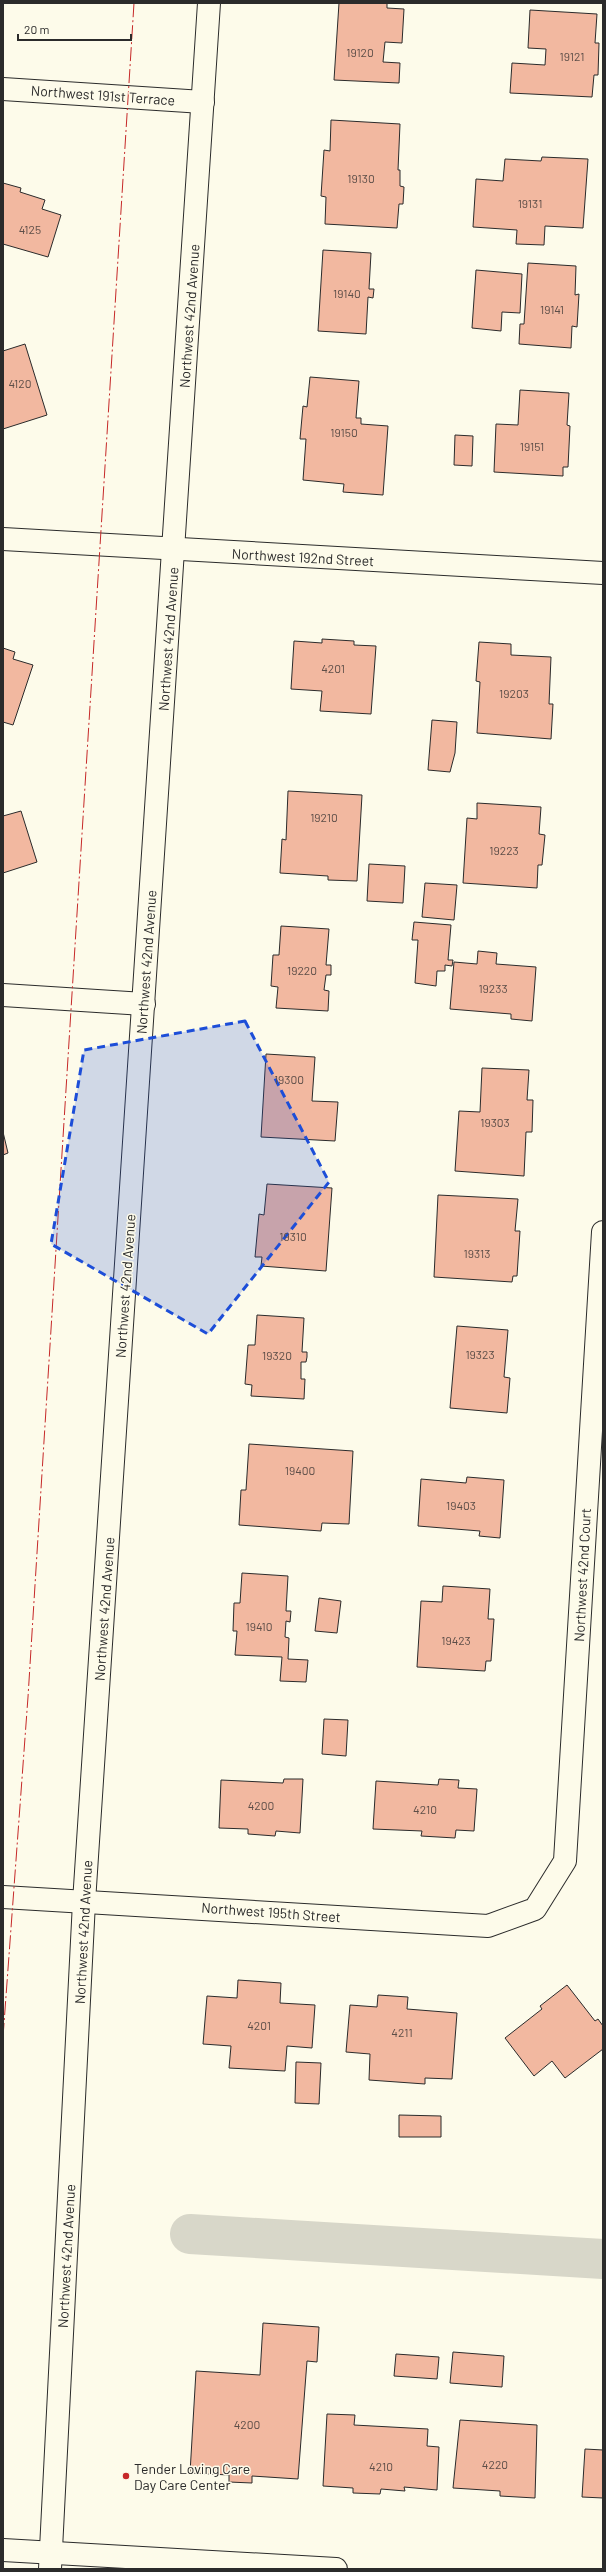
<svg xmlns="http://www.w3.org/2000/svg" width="606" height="2572" viewBox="0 0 606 2572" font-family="Barlow,sans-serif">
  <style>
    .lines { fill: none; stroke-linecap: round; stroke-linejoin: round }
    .canal { stroke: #d8d7c9; stroke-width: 40 }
    .building { fill: #f2b8a0; stroke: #2b2b2b }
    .street-casing { stroke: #2b2b2b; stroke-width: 24 }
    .secondary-casing { stroke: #2b2b2b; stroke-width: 24 }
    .street { stroke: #fdfbea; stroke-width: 22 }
    .secondary { stroke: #fdfbea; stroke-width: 22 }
    .power { stroke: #c62828; stroke-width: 1; stroke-dasharray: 14 3 2 3; stroke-linecap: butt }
    .marked { fill: #1d4ed8; fill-opacity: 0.2; stroke: #1d4ed8; stroke-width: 3; stroke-dasharray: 8 5; stroke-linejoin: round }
    .poi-dot { fill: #c62828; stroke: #fdfbea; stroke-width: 1.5 }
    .labels { text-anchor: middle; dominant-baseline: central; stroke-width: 3; stroke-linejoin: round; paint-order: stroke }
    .number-label { font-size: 12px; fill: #5d4e48 }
    .street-label { font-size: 14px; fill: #2b2b2b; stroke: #fdfbea }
    .poi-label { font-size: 14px; fill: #2b2b2b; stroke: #fdfbea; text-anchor: start }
  </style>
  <rect width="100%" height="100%" fill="#fdfbea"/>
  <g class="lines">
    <path class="canal" d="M190,2234L603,2259"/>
  </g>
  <g class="building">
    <path d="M339,3H387V8L404,9L402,43L385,42L383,62L400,63L399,83L334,80Z"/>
    <path d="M530,10L597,14L595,43H599L598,75H594L592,97L510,93L512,63L545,65L546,49L528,48Z"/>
    <path d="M331,120L400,124L398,170H400V186L404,187L403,204H399L397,228L325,224L326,197L321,196L324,150L330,151Z"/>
    <path d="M542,157L588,159L583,228L545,226L544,245L516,244L517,230L473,227L476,179L503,181L505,159L541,161Z"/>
    <path d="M3,183L21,188L20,192L45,200L42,209L61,215L48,257L3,244Z"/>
    <path d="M323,250L371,253L369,289H374L373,298L368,297L366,334L318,331Z"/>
    <path d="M528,263L576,266L575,295L579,294L577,327L572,326L571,348L519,344L520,324H524Z"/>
    <path d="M476,270L522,274L520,313L502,312L501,331L472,328Z"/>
    <path d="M25,344L47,415L3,429V351Z"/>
    <path d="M310,377L359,381L356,418H361V424L388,426L383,495L343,492L344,484L303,480L306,439H300L303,406L307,407Z"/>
    <path d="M520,390L569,393L567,425L570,426L568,467H563V476L494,472L496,424L518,425Z"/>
    <path d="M455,435L473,436L472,466L454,465Z"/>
    <path d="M322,639L354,641V645L376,646L371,714L320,711L322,691L291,689L294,641L322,643Z"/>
    <path d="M479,642L511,644V655L551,657L549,704H553L551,739L477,733L480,682L476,681Z"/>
    <path d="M3,648L15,652L13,659L33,665L13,725L3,722Z"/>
    <path d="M432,720L457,722L455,753L450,772L428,770Z"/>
    <path d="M288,791L362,795L357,881L328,880V876L280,873L282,839L286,840Z"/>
    <path d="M477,803L541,807L539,834L545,835L542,865H538L537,888L463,883L467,818L477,819Z"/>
    <path d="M21,811L37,862L3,873V816Z"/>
    <path d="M369,864L405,866L403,903L367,901Z"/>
    <path d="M425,883L457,885L454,920L422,917Z"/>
    <path d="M414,922L451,925L448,960H453L452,966L445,965V971H437L436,986L415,983L418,940H412Z"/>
    <path d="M281,926L329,929L326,965H331V975H326L324,990L329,991L328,1011L276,1008L278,987L271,986L273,955H279Z"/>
    <path d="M478,951L497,953L496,964L536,967L532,1021L511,1019V1014L450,1009L454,962L477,964Z"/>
    <path d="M266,1054L315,1057L312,1101L338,1102L335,1141L261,1137Z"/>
    <path d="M482,1068L529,1070L527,1100H533L532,1132H526L524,1176L455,1171L459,1111L480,1112Z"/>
    <path d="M3,1132L8,1153L3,1155Z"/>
    <path d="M267,1184L332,1188L326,1271L261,1266L262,1257H255L259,1214L264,1215Z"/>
    <path d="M438,1195L518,1199L515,1231H520L517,1276H513L512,1282L434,1277Z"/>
    <path d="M257,1315L304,1318L302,1352H307V1357L306,1362H301V1379H305L304,1399L251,1396L252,1385L245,1384L248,1345H255Z"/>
    <path d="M457,1326L508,1330L504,1377L510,1378L507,1413L450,1408Z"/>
    <path d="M249,1444L353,1451L349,1524L322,1523L321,1531L239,1525L241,1490H246Z"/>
    <path d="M467,1477L504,1480L500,1538L479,1536L480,1531L418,1526L421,1479L466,1483Z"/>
    <path d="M242,1573L288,1576L286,1611H291L290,1622L286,1621L285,1637L289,1638L288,1659L308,1660L306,1682L280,1681L282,1657L235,1655L237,1631H233L234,1603H240Z"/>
    <path d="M443,1586L490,1589L488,1619H494L491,1661H486L485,1671L417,1667L421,1601L442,1602Z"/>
    <path d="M319,1598L341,1601L337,1633L315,1631Z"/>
    <path d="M324,1719L348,1720L346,1756L322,1754Z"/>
    <path d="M284,1779H303L300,1833L276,1831L275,1836L248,1834V1829L219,1828L221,1780L283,1783Z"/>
    <path d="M439,1779L459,1780L458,1788L477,1789L474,1831L456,1830L455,1838L421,1836L422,1831L373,1829L376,1781L438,1785Z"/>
    <path d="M238,1980L281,1983L280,2003L315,2005L312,2048L287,2046L285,2071L229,2068L231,2046L203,2044L207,1996L237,1998Z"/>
    <path d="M567,1985L595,2021L598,2019L603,2026V2049L565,2078L552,2061L534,2076L505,2038L542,2009L540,2006Z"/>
    <path d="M378,1995L408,1997L407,2009L457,2013L452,2079L425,2078V2084L369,2080L370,2054L346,2052L350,2005L377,2007Z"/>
    <path d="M296,2062L321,2063L319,2104L295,2103Z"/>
    <path d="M399,2115L441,2116V2137H399Z"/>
    <path d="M263,2323L319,2327L317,2362L307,2361L298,2479L252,2476V2483L229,2482V2475L190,2473L196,2371L260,2375Z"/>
    <path d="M453,2352L504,2356L502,2387L450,2383Z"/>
    <path d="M396,2354L439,2357L437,2379L394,2376Z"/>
    <path d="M327,2414L355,2415L354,2425L428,2429L427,2446L439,2447L437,2490L404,2487L405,2491L381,2489L380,2494L353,2493V2488L323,2486Z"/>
    <path d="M460,2420L537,2425L535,2498L500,2496V2491L453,2488Z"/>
    <path d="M585,2449L603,2450V2498L582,2497Z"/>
  </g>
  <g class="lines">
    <defs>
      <g id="street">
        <path d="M3,89L203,102"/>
        <path d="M3,539L603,573"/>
        <path d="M3,995L144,1004"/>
        <path d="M3,1897L488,1926L535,1909L565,1861L603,1232"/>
        <path d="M3,2550L336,2569"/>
      </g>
      <path id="secondary" d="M50,2569L84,1902L209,3"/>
    </defs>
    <use href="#street" class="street-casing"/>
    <use href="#secondary" class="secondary-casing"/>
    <use href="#street" class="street"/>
    <use href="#secondary" class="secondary"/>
    <path class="power" d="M3,2037L28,1697L134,3"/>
  </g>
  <path class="marked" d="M245,1021L329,1182L208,1334L51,1244L84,1050Z"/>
  <circle class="poi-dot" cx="126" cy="2476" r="4"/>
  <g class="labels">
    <g class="number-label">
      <text x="360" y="52">19120</text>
      <text x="572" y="56">19121</text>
      <text x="361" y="178">19130</text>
      <text x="530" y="203">19131</text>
      <text x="30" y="229">4125</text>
      <text x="347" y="293">19140</text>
      <text x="552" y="309">19141</text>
      <text x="20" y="383">4120</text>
      <text x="344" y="432">19150</text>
      <text x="532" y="446">19151</text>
      <text x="333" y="668">4201</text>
      <text x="514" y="693">19203</text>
      <text x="324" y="817">19210</text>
      <text x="504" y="850">19223</text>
      <text x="302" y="970">19220</text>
      <text x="493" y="988">19233</text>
      <text x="289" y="1079">19300</text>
      <text x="495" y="1122">19303</text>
      <text x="293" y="1236">19310</text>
      <text x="477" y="1253">19313</text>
      <text x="480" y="1354">19323</text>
      <text x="277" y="1355">19320</text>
      <text x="300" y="1470">19400</text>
      <text x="461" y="1505">19403</text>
      <text x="259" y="1626">19410</text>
      <text x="456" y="1640">19423</text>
      <text x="261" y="1805">4200</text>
      <text x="425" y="1809">4210</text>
      <text x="259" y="2025">4201</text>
      <text x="402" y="2032">4211</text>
      <text x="247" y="2424">4200</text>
      <text x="495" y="2464">4220</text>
      <text x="381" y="2466">4210</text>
    </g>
    <g class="street-label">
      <text transform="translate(103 95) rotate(4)">Northwest 191st Terrace</text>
      <text transform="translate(189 316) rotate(-86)">Northwest 42nd Avenue</text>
      <text transform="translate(303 557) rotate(3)">Northwest 192nd Street</text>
      <text transform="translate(168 639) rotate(-86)">Northwest 42nd Avenue</text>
      <text transform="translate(146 962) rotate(-86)">Northwest 42nd Avenue</text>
      <text transform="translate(125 1286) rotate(-86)">Northwest 42nd Avenue</text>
      <text transform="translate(582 1575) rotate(-87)">Northwest 42nd Court</text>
      <text transform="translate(104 1609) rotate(-86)">Northwest 42nd Avenue</text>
      <text transform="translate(271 1912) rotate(4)">Northwest 195th Street</text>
      <text transform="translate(83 1932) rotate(-87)">Northwest 42nd Avenue</text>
      <text transform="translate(66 2256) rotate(-87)">Northwest 42nd Avenue</text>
    </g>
    <g class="poi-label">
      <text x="134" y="2468">Tender Loving Care<tspan x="134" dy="16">Day Care Center</tspan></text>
    </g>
  </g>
  <rect width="606" height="2572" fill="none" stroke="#2b2b2b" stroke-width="8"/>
  <path d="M18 34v6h113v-6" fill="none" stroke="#2b2b2b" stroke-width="2"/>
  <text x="24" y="34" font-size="12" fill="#2b2b2b" stroke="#fdfbea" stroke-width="3" paint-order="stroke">20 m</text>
</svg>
